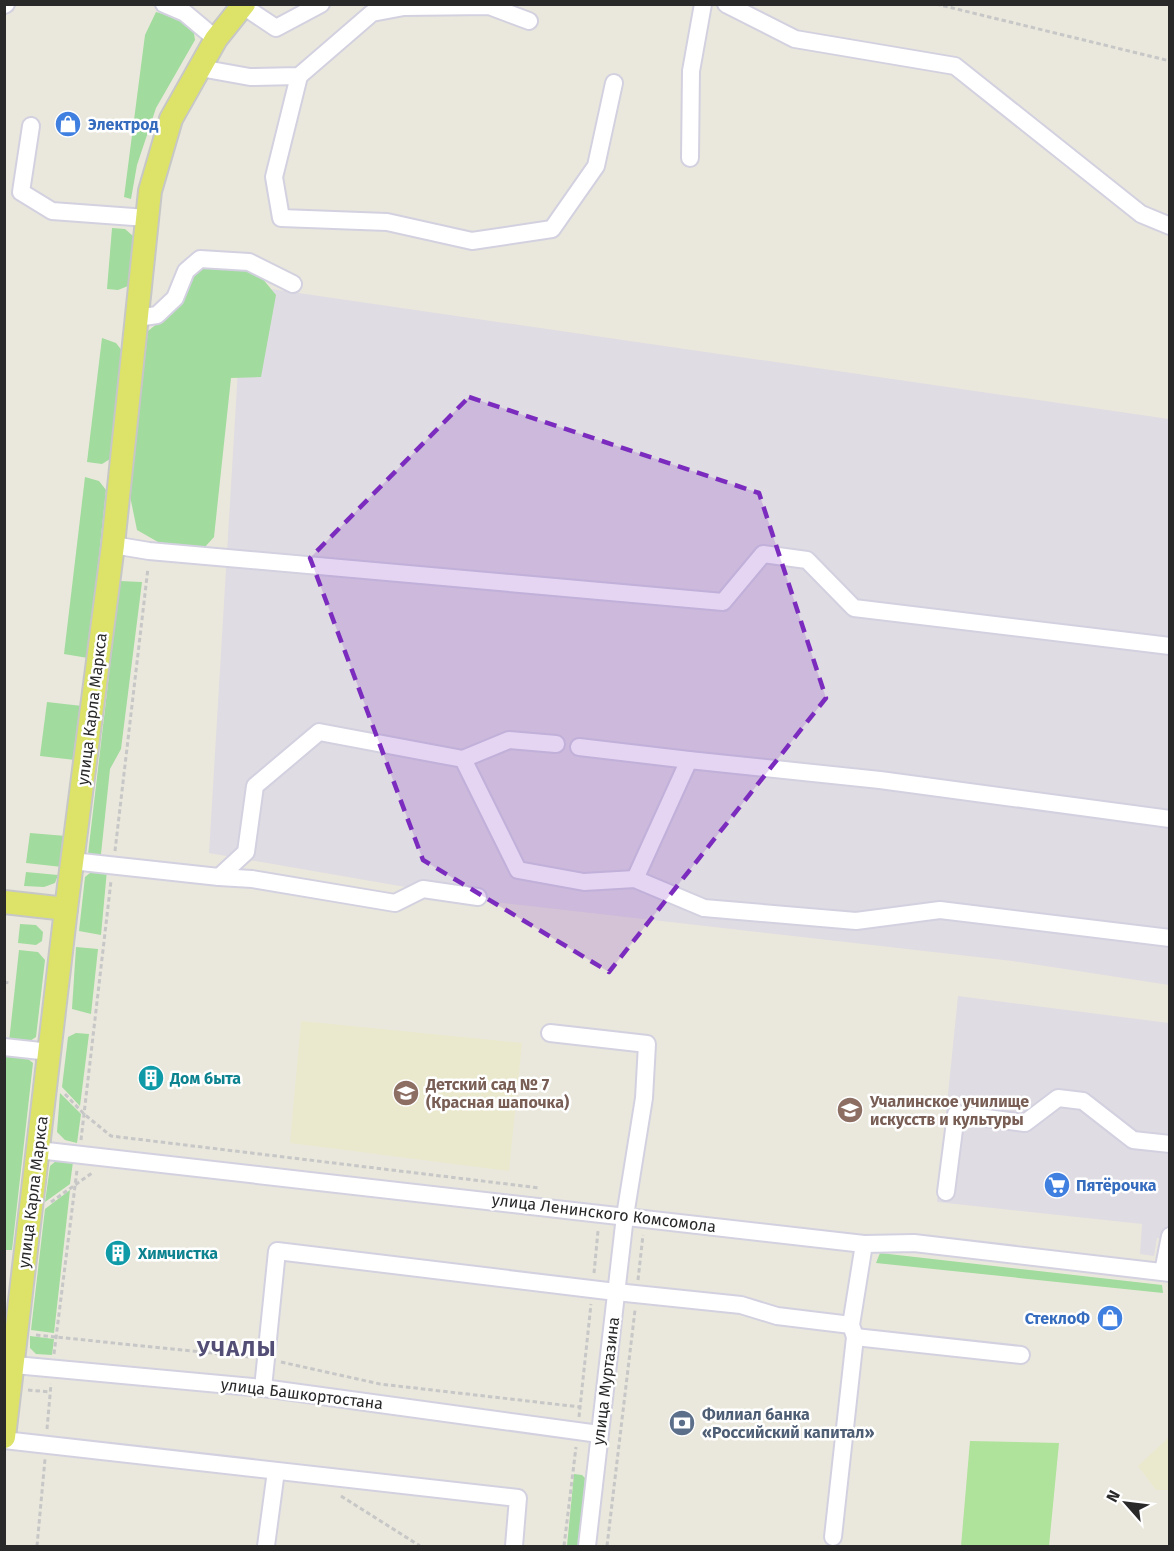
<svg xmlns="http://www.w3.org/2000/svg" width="1174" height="1551" viewBox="0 0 1174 1551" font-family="'Fira Sans',sans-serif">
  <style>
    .industrial { fill: #e0dce3 }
    .education { fill: #eae9cd }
    .green { fill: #a1db9d }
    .pitch { fill: #afe29a }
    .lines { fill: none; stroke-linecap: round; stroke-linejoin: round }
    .minor-casing { stroke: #d3d1e0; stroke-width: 20 }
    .major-casing { stroke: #c7c7c7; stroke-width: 26 }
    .path { stroke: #c7c7c7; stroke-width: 3; stroke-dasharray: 4.5 3; stroke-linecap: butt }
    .minor { stroke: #fff; stroke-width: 16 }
    .major { stroke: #dce368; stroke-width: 22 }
    .marked { fill: #7b2cbf; fill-opacity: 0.2; stroke: #7b2cbf; stroke-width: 4.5; stroke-dasharray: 12 8; stroke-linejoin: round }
    .labels { text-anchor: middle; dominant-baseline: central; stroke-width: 5; stroke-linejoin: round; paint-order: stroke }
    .shop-label { font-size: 16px; font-weight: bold; fill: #366cbe; stroke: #fff; text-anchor: start }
    .street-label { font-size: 16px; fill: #292929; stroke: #fff }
    .culture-label { font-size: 16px; font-weight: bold; fill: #0d838f; stroke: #fff; text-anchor: start }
    .education-label { font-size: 16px; font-weight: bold; fill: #785e54; stroke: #fff; text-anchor: start }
    .service-label { font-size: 16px; font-weight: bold; fill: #4e5e75; stroke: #fff; text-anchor: start }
    .district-label { font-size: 22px; font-weight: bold; letter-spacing: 1.5px; fill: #524e75; stroke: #fff }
  </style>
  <rect width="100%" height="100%" fill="#eae8dc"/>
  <g class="industrial">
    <path d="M243,285L1169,419V985L1012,961L486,901L209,853Z"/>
    <path d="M958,996L1169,1023V1239L1157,1238L1154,1256L1140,1254L1142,1224L937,1202Z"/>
  </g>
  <g class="education">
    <path d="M301,1021L522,1043L509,1171L290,1143Z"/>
    <path d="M1169,1426V1490H1156L1138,1466L1168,1438Z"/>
  </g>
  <g class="green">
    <path d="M156,12L171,16L193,27L195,40L156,108L137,165L131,199L124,197L145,35Z"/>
    <path d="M112,228L125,229L133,236L128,286L118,290L107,289Z"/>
    <path d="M209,262L257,272L276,295L261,377L231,378L214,537L204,548L165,546L137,530L130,496L148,331L179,306L197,266Z"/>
    <path d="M102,338L116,343L123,352L110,459L102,464L87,462Z"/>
    <path d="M85,477L99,481L106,490L88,658L64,654Z"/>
    <path d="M120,581L142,582L121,749L110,769L101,854L94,858L88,854Z"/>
    <path d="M47,702L82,706L75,760L40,756Z"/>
    <path d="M30,833L66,836L62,867L26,863Z"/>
    <path d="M95,869L107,870L101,935L79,931L85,877Z"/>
    <path d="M26,872L58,875L55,883L44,887L24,886Z"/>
    <path d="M20,924L36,925L43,932L42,941L36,945L18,943Z"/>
    <path d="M76,947L98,949L91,1014L72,1009Z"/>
    <path d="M19,950L38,952L45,960L36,1037L25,1044L9,1042Z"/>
    <path d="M76,1033L89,1034L80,1106L62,1087L68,1037Z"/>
    <path d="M6,1054L23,1055L33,1063L12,1250H5Z"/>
    <path d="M60,1093L81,1114L77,1143L65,1140L57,1132Z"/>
    <path d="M56,1161L73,1162L70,1184L45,1202L50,1166Z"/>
    <path d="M70,1190L54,1333L31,1330L45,1209Z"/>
    <path d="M880,1253L1162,1285L1163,1293L876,1263Z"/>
    <path d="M30,1336L54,1339L52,1355L36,1354L30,1348Z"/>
    <path d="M574,1474L582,1475L585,1478L579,1546H567Z"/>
  </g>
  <path class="pitch" d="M970,1441L1059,1443L1049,1546H961Z"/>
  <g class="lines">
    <defs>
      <g id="minor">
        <path d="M164,4L185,13L216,39"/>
        <path d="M726,4L795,39L955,66L1141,214L1170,226"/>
        <path d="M4,5L6,4"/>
        <path d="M243,6L276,28L321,4"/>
        <path d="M200,68L250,77L299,76L372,13L404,7L489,6L529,21"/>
        <path d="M299,76L274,177L281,218L387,222L472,241L552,229L596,166L614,83"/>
        <path d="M31,126L21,192L52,211L147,218"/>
        <path d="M690,158L691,71L703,4"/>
        <path d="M137,318L157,315L175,298L186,271L200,259L249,262L293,284"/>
        <path d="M113,545L149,551L723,602L763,554L807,560L854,608L1170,646"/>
        <path d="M579,747L689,760"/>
        <path d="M463,759L509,740L556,744"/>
        <path d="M72,861L219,877L246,852L255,786L319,732L463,759L518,870L584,882L635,879L704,908L856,921L940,910L1170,938"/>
        <path d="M219,877L252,879L395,903L423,889L478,897"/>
        <path d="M635,879L689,760L880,780L1170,819"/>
        <path d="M550,1033L647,1044L644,1098L625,1216L587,1546"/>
        <path d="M4,1047L50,1052"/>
        <path d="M38,1150L864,1244L914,1243L1170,1273"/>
        <path d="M946,1192L956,1114L1025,1123L1058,1098L1083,1101L1133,1140L1170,1144"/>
        <path d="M1163,1272L1170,1236"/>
        <path d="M855,1337L1021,1355"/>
        <path d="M4,1364L263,1388L599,1434"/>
        <path d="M263,1388L277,1251L616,1292L741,1305L777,1316L851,1325"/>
        <path d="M4,1440L518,1498L514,1546"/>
        <path d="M833,1537L855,1337L851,1325L864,1244"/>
        <path d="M266,1546L276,1471"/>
      </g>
      <g id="major">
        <path d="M4,902L66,909"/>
        <path d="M4,1437L66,909L113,545L150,191L171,119L216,39L244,4"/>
      </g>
    </defs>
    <use href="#minor" class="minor-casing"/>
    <use href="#major" class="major-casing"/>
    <g class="path">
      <path d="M936,4L1170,61"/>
      <path d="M115,851L148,568"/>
      <path d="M4,982L9,983"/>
      <path d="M65,1094L84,1114L111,1136L540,1188"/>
      <path d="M81,1140L111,881"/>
      <path d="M51,1202L92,1173"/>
      <path d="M594,1273L598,1231"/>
      <path d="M638,1280L643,1235"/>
      <path d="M36,1335L250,1357"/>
      <path d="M54,1354L77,1170"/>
      <path d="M281,1362L380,1384L580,1407"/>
      <path d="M28,1390L50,1392"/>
      <path d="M579,1417L591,1304"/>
      <path d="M47,1429L51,1384"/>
      <path d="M341,1496L420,1546"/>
      <path d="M37,1546L45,1459"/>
      <path d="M564,1546L576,1447"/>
      <path d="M607,1546L635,1310"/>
    </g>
    <use href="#minor" class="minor"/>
    <use href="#major" class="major"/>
  </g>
  <path class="marked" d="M469,397L759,493L826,698L609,972L423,860L310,558Z"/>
  <defs>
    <symbol id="shop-disc" viewBox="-11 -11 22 22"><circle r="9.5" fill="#3f7fe0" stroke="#fff"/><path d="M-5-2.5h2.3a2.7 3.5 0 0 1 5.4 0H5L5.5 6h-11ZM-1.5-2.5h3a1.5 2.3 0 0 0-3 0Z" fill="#fff"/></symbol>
    <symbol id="building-disc" viewBox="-11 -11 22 22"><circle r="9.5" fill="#0f9aa8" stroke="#fff"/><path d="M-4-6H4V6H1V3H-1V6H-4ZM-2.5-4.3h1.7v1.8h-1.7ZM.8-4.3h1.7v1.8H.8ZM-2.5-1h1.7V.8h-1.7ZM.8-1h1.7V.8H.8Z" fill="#fff"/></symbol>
    <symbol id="school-disc" viewBox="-11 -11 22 22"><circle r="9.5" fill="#8d6e63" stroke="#fff"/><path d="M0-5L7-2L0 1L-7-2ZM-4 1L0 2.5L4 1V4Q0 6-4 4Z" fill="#fff"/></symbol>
    <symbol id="university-disc" viewBox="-11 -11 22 22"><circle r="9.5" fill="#8d6e63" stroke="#fff"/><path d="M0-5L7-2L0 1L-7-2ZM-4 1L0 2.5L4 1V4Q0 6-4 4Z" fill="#fff"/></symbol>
    <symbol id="supermarket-disc" viewBox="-11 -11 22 22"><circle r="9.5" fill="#3f7fe0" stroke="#fff"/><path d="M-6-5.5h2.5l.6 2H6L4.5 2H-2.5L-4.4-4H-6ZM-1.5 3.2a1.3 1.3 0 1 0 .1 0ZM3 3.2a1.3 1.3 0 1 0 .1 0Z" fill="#fff"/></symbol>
    <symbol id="bank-disc" viewBox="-11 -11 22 22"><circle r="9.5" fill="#5c6f8a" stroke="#fff"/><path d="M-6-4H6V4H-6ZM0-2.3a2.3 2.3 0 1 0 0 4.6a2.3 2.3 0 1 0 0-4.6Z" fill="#fff"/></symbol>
  </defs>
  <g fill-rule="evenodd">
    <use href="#shop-disc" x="53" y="109" width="30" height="30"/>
    <use href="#building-disc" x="136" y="1063" width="30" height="30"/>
    <use href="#school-disc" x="391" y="1078" width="30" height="30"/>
    <use href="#university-disc" x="835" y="1095" width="30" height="30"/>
    <use href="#supermarket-disc" x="1042" y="1170" width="30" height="30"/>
    <use href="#building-disc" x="103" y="1238" width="30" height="30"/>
    <use href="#shop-disc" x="1095" y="1303" width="30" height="30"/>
    <use href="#bank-disc" x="667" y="1408" width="30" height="30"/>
  </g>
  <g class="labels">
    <g class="shop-label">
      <text x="88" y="124">Электрод</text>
      <text x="1076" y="1185">Пятёрочка</text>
      <text x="1090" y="1318" text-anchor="end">СтеклоФ</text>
    </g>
    <g class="street-label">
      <text transform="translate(92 709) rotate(-83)">улица Карла Маркса</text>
      <text transform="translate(33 1192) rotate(-83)">улица Карла Маркса</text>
      <text transform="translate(604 1213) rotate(7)">улица Ленинского Комсомола</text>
      <text transform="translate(606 1381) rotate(-83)">улица Муртазина</text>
      <text transform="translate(302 1394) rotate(7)">улица Башкортостана</text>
    </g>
    <g class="culture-label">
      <text x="170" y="1078">Дом быта</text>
      <text x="138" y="1253">Химчистка</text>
    </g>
    <g class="education-label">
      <text x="426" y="1084">Детский сад № 7<tspan x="426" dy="18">(Красная шапочка)</tspan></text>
      <text x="870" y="1101">Учалинское училище<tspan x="870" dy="18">искусств и культуры</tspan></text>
    </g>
    <g class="service-label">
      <text x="702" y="1414">Филиал банка<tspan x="702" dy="18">«Российский капитал»</tspan></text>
    </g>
    <g class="district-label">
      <text x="237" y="1348">УЧАЛЫ</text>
    </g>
  </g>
  <rect width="1174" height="1551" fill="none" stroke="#292929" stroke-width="12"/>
  <g transform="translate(1126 1503) rotate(298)" stroke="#ffffff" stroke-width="4.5" paint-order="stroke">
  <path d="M0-4.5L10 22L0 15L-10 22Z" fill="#292929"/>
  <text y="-9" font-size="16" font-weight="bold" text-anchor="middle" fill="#292929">N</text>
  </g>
</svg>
